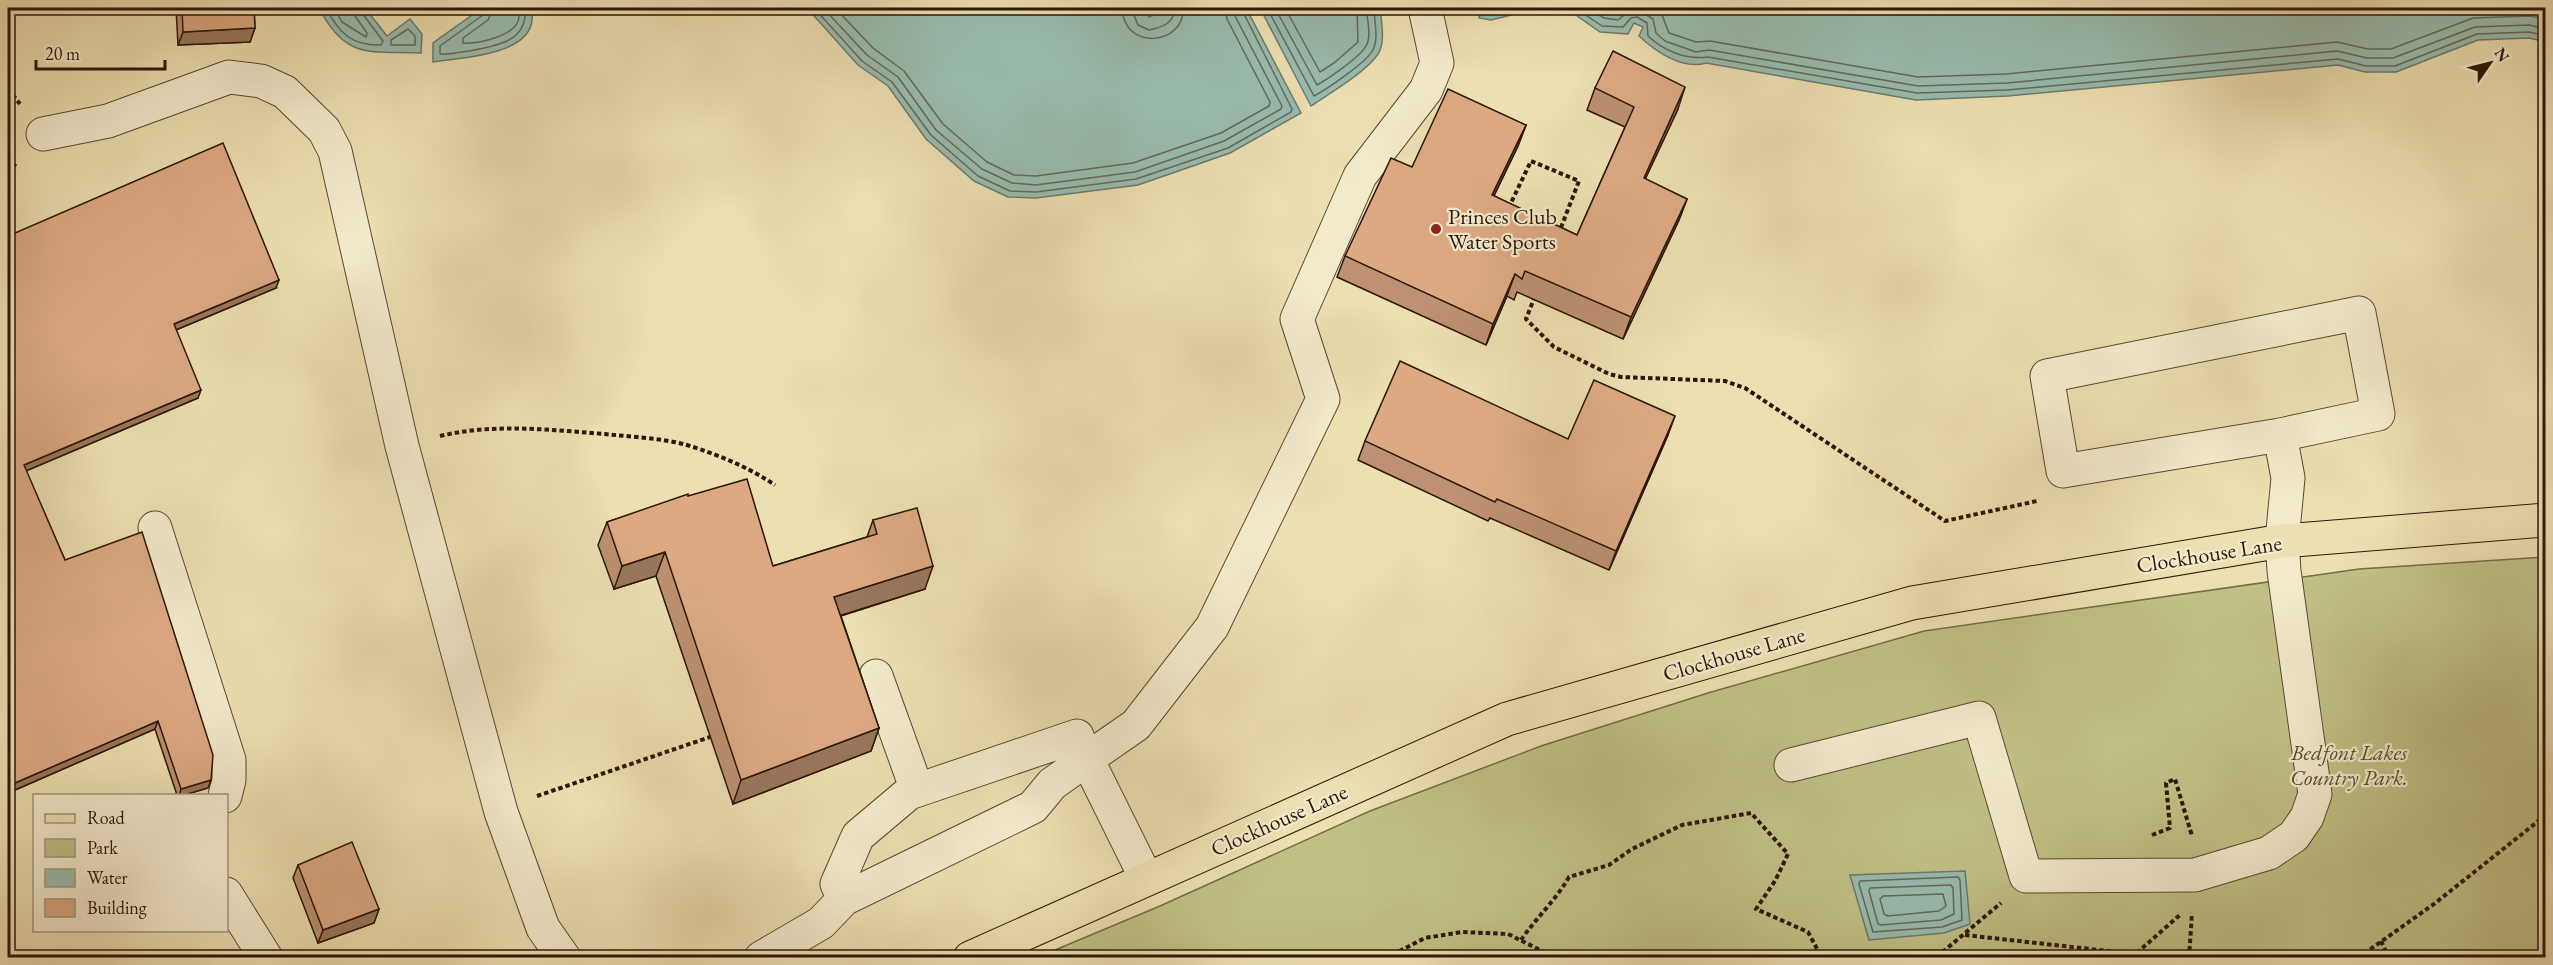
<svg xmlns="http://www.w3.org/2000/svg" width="2553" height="965" viewBox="0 0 2553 965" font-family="'EB Garamond',serif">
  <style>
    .green { fill: #c0c086; stroke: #766c46; stroke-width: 1.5 }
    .water { fill: #99bcaf; stroke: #6d7a6c; stroke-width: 1.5 }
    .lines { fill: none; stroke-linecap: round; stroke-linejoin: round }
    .shore { stroke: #626a5b; stroke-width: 1.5 }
    .minor-casing { stroke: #5b4932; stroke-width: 35 }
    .major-casing { stroke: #2b1707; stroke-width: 35 }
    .path { stroke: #2b1707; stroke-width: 4; stroke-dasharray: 4.5 3; stroke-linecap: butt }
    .minor { stroke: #f3eacc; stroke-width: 33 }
    .major { stroke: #ecdfb1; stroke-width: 33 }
    .wall { fill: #bd9171; stroke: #2b1707; stroke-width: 1.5 }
    .shaded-wall { fill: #9a765c; stroke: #2b1707; stroke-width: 1.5 }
    .building { fill: #dca983; stroke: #2b1707; stroke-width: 1.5 }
    .poi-dot { fill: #8f2418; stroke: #f3eacc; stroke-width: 2 }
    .labels { text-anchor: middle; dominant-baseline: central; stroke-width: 4.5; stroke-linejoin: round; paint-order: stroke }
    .poi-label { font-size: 22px; fill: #2b1707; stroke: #f3eacc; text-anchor: start }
    .street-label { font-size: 22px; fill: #2b1707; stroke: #f3eacc }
    .park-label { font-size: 22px; font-style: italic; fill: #584a2d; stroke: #f3eacc }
  </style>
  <rect width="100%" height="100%" fill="#ecdfb1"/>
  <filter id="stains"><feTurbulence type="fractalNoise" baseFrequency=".00333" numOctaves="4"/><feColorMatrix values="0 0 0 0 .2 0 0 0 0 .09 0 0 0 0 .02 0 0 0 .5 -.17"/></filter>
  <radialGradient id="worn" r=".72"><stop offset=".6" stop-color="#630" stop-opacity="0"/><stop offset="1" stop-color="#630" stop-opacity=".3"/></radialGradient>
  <path class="green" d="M2545,557V957L1036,958L1160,906L1370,811L1541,746L1708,693L1924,631L2359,569Z"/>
  <g class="water">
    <path d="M319,8H365L387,36L410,19L422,34L421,53C369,51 346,60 319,8Z"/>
    <path d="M482,8H531C543,55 464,57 433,62V43Z"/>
    <path d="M807,8H1144L1149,17L1161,12L1160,8H1246L1301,113L1230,153L1138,185L1036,198L1008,197L974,181L926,139L888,86L858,65Z"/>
    <path d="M1260,8H1380C1381,21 1386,42 1378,54C1365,73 1330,93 1311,106Z"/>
    <path d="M1481,8H1540L1491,20L1479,18Z"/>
    <path d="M1566,8H2545L2546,42L2529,38L2478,40L2396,72H2365L2338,65L2008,96L1916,100L1706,63C1683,70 1656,52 1639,36L1643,27L1634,23L1628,34L1600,32Z"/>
    <path d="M1965,871L1970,924L1944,933L1869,940L1850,875Z"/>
  </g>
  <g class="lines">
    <g class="shore">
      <path d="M326,8C339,33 352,46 381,45L383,41L362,13L361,8"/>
      <path d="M334,8L342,22L366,37L367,33L355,16L354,8"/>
      <path d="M485,8L483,15L440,46V54C449,55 459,52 469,51C496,46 528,42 525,8"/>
      <path d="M493,8L488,20L463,38V43C477,44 518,36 519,17C519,14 518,11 518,8"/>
      <path d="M814,8L862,61L892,82L931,135L978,176L1010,191L1036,192L1136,179L1228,148L1291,112L1292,109L1241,8"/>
      <path d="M823,8L867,55L898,77L936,130L982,169L1012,183L1036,185L1135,172L1224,141L1281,109L1282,106L1235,16L1234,8"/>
      <path d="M835,8L873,48L904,71L943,124L987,162L1014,175L1036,176L1133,163L1221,133L1269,106L1270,102L1227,19L1225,8"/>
      <path d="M1122,8C1124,52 1185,45 1183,8"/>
      <path d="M1131,8L1138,25L1149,30C1163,27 1175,23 1174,8"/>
      <path d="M1267,8L1314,96C1327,89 1367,62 1373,50C1379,38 1374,20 1374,8"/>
      <path d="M1275,8L1317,85C1328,79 1360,57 1366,46C1372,36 1367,19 1366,8"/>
      <path d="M1285,8L1320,72L1334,63L1358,42L1357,8"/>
      <path d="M1575,8L1602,26L1623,27L1631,18L1637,17L1647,23L1648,36C1664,51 1686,60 1708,57L1917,93L2007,90L2338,59L2366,66H2395L2477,34L2529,32L2546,36"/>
      <path d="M1588,8L1604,18L1618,20L1629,11L1639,10L1653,19L1656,33L1665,41L1696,52L1709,50L1918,86L2007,83L2337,51L2367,58H2393L2475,27L2529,25L2546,29"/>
      <path d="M1654,8L1662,15L1669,33L1696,42L1710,41L1918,77L2006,74L2337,42L2368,49H2391L2473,18L2529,16L2546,19"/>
      <path d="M408,29L415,36V45H391V40Z"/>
      <path d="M1958,877L1960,880L1962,920L1942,927L1873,932L1859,884L1860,881Z"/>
      <path d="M1951,885L1953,888L1954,914L1941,920L1881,925L1878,924L1869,891L1870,888Z"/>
      <path d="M1943,894L1946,906L1939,911L1888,916L1884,914L1880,899L1883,896Z"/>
    </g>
    <defs>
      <g id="minor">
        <path d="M43,134L108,121L229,77L261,81L285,92L324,130L335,151L402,446L501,812L543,928L564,958"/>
        <path d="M155,528L229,760V780L225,796"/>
        <path d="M876,676L917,790"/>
        <path d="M1791,765L1979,718L2026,876L2195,875L2269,853L2294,836L2307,817L2315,794L2284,571L2282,541L2288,478L2280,435L2063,471L2047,376L2359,313L2378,414L2280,435"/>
        <path d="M1146,878L1087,759L1136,725L1212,627L1323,399L1297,319L1360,176L1426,90L1437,63L1425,8"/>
        <path d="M226,894L266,958"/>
        <path d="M761,958L821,923L844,899L1033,807L1052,784L1087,759L1077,736L909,793L858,836L837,884L844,899"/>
      </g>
      <path id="major" d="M970,958L1507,719L1912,603L2282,541L2546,520"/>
    </defs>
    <use href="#minor" class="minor-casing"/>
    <use href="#major" class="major-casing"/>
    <g class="path">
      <path d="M8,89L20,104"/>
      <path d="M8,173L17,162"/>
      <path d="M1513,207L1510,205L1531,161L1579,181L1560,230"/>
      <path d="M1535,296L1526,319L1554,347L1609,374L1621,377L1725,381L1745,388L1945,521L2037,501"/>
      <path d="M440,436C494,423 551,430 605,434C632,437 662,438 687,445C719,455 748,467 775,485"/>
      <path d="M537,796L710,737"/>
      <path d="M2152,835L2170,828L2166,783L2175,779L2192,836"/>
      <path d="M1965,935L2135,954"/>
      <path d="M1521,940C1536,918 1556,900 1569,877L1609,865L1632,849L1682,825L1751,813L1788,854L1775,881L1756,909L1808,932L1822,958"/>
      <path d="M2381,941L2389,958"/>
      <path d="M1386,958L1425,938L1462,932L1508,934L1556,958"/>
      <path d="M1929,958L1939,955L2001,903"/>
      <path d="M2131,958L2181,914"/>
      <path d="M2189,958L2192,913"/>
      <path d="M2358,958L2434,904L2546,815"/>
    </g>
    <use href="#minor" class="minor"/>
    <use href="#major" class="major"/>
  </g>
  <g class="wall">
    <path d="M176,8H254L255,28L250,42L178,45Z"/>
    <path d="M1595,88L1678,109L1645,179L1687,199L1679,220L1623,339L1517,292L1514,300L1507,296L1486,345L1337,277L1345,256L1412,167L1526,125L1518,146L1494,196L1577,235L1625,127L1587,110Z"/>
    <path d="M8,236L276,288L176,330L198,398L26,471L65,560L211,780L208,788L184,795H177L155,729L8,793Z"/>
    <path d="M1668,435L1609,570L1490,518L1488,521L1358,460L1365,441L1568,439Z"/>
    <path d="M688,496L773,566L867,537L873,520L925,589L841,616L879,728L871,751L733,804L656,576L614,589L598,545L607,522Z"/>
    <path d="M298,865L379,909L374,923L318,943L293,878Z"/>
  </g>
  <g class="shaded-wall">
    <path d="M255,28L250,42L178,45L183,32Z"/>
    <path d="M1685,87L1678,109L1636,199L1644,178Z"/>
    <path d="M1526,125L1518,146L1484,216L1492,195Z"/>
    <path d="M1687,199L1679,220L1623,339L1631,317Z"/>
    <path d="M1515,274L1507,296L1486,345L1493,324Z"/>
    <path d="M279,280L276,288L171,332L174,324Z"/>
    <path d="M201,390L198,398L21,473L24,465Z"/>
    <path d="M1675,416L1668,435L1609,570L1616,551Z"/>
    <path d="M665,552L656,576L614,589L622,566Z"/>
    <path d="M933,566L925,589L826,620L834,597Z"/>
    <path d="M158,721L155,729L8,793V786Z"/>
    <path d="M879,728L871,751L733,804L741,780Z"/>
    <path d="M211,780L208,788L184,795H179L181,789Z"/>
    <path d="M379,909L374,923L318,943L323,930Z"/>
  </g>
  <g class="building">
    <path d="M182,8H254L255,28L183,32Z"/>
    <path d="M1613,51L1685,87L1644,178L1687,199L1631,317L1525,271L1522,279L1515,274L1493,324L1345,256L1391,158L1412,167L1448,89L1526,125L1492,195L1577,235L1634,107L1595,88Z"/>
    <path d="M223,143L279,280L174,324L201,390L24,465L65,560L142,532L213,755L211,780L181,789L158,721L8,786V236Z"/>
    <path d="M1400,361L1568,439L1594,380L1675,416L1616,551L1497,499L1495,502L1365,441Z"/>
    <path d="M747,479L773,566L877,534L873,520L917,508L933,566L834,597L879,728L741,780L665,552L622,566L607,522L688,494V496Z"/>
    <path d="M352,842L379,909L323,930L298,865Z"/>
  </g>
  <circle class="poi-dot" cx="1436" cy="229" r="6"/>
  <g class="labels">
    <g class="poi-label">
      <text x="1448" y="216">Princes Club<tspan x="1448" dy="25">Water Sports</tspan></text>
    </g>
    <g class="street-label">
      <text transform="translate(2209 554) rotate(-9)">Clockhouse Lane</text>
      <text transform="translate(1734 654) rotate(-16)">Clockhouse Lane</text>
      <text transform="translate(1279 820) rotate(-24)">Clockhouse Lane</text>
    </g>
    <g class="park-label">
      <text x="2349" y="752">Bedfont Lakes<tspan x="2349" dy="25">Country Park.</tspan></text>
    </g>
  </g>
  <rect width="2553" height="965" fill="none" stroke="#ecdfb1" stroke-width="30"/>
  <rect x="9" y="9" width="2535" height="947" fill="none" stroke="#2b1707" stroke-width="3"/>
  <rect x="15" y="15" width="2523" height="935" fill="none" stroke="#2b1707" stroke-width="1.5"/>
  <rect x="33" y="794" width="195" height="138" fill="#f3eacc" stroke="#a3967d" stroke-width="1.5"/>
  <rect x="45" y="814" width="30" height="9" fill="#ecdfb1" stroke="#a3967d" stroke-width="1.5"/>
  <text x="87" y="824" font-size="18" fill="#2b1707">Road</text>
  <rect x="45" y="839" width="30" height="18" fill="#c0c086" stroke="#a3967d" stroke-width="1.5"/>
  <text x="87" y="854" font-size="18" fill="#2b1707">Park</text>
  <rect x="45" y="869" width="30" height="18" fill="#99bcaf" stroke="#a3967d" stroke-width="1.5"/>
  <text x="87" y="884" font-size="18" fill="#2b1707">Water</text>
  <rect x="45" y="899" width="30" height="18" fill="#dca983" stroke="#a3967d" stroke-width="1.5"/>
  <text x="87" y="914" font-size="18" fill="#2b1707">Building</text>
  <g transform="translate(2490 63) rotate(55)" stroke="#f3eacc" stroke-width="4.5" paint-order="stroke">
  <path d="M0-4.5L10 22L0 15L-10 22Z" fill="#2b1707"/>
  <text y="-9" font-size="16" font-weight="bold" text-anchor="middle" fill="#2b1707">N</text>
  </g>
  <path d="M36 60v9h129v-9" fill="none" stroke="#2b1707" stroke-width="3"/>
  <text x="45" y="60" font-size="18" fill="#2b1707" stroke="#f3eacc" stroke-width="4.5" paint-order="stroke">20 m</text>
  <rect width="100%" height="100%" filter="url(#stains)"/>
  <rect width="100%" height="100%" fill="url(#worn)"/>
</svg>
